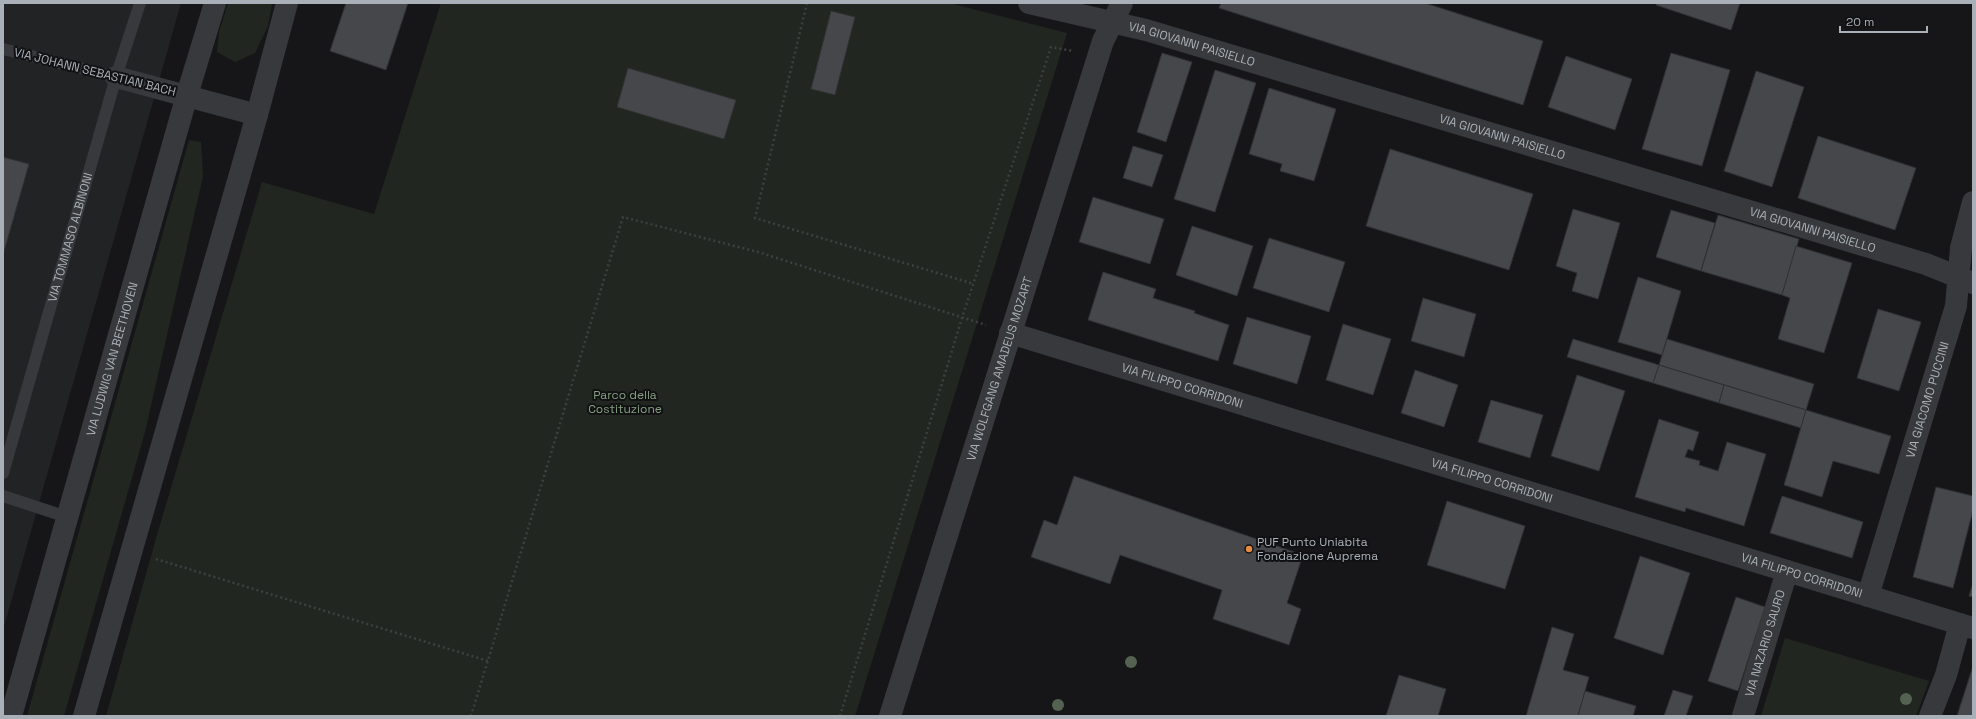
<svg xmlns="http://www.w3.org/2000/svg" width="1976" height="719" viewBox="0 0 1976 719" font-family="'Space Grotesk',sans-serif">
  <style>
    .built { fill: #222325 }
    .green { fill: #212720 }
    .building { fill: #45474b; stroke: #303134 }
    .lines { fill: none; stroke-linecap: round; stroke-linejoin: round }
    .path { stroke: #3d4043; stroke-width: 2.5; stroke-dasharray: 2 3; stroke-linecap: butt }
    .service { stroke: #37393c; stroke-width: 12 }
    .minor { stroke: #37393c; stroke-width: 22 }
    .tree { fill: #546252 }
    .poi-dot { fill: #e48b41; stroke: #111113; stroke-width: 1.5 }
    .labels { text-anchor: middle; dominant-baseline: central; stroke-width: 4; stroke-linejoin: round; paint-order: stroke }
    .street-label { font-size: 12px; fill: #a9b0b7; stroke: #111113 }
    .park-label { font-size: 12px; fill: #86a081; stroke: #111113 }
    .poi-label { font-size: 12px; fill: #a9b0b7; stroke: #111113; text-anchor: start }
  </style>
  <rect width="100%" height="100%" fill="#161618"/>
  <path class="built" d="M3,3H181L3,630Z"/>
  <g class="green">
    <path d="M228,3H272L268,26L255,53L235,62L217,52L219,32Z"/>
    <path d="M441,3H949L1067,33L855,716H106L157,535L262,182L374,214Z"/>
    <path d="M189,140L201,142L203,176L145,432L64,716H27Z"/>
    <path d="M1785,638L1929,681L1916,716H1761Z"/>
  </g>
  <g class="building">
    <path d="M346,3H408L386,70L330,51Z"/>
    <path d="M1221,3H1425L1543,41L1523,105L1219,8Z"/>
    <path d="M1657,3H1740L1731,30L1656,5Z"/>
    <path d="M831,11L855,17L835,95L811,89Z"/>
    <path d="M1162,53L1192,62L1166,142L1137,132Z"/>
    <path d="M1671,53L1730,70L1702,166L1642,149Z"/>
    <path d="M1566,56L1632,79L1615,130L1548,107Z"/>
    <path d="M628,68L736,100L724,139L617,107Z"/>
    <path d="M1215,70L1256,83L1215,212L1174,199Z"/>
    <path d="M1756,71L1804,87L1772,187L1724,171Z"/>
    <path d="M1269,88L1336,109L1314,181L1280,171L1282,164L1249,154Z"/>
    <path d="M1818,136L1916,168L1895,230L1798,198Z"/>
    <path d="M1133,146L1163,155L1152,187L1123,178Z"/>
    <path d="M1390,149L1533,194L1509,270L1366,226Z"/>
    <path d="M3,157L29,164L3,255Z"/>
    <path d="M1093,197L1164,219L1150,264L1079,242Z"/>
    <path d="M1573,209L1620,223L1598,299L1572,291L1577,273L1556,266Z"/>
    <path d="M1671,210L1715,223L1701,271L1656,257Z"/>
    <path d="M1718,215L1799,239L1782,295L1701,271Z"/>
    <path d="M1192,226L1253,246L1237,296L1176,275Z"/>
    <path d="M1269,238L1345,262L1329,312L1253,288Z"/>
    <path d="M1796,246L1852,263L1824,353L1778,339L1790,298L1782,295Z"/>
    <path d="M1103,272L1156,289L1153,298L1195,311L1194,313L1229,325L1218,361L1088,320Z"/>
    <path d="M1638,277L1681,291L1662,355L1618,342Z"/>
    <path d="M1423,298L1476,314L1464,357L1411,341Z"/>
    <path d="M1878,309L1921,322L1899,391L1857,378Z"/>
    <path d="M1247,317L1311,336L1297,384L1233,364Z"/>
    <path d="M1343,324L1391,339L1373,395L1326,380Z"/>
    <path d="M1573,339L1659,365L1653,383L1567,357Z"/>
    <path d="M1667,339L1814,384L1806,410L1659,365Z"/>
    <path d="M1659,365L1724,385L1719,403L1653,383Z"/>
    <path d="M1415,370L1458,385L1444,427L1401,413Z"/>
    <path d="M1577,375L1625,391L1599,471L1551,456Z"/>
    <path d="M1724,385L1806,410L1801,428L1719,403Z"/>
    <path d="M1491,400L1543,415L1530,458L1478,442Z"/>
    <path d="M1806,410L1891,436L1879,474L1833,461L1822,497L1784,485Z"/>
    <path d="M1659,419L1699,432L1693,451L1688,449L1685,457L1700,461L1699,465L1718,471L1727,442L1766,454L1744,526L1686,508L1685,512L1635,497Z"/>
    <path d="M1074,476L1303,555L1287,603L1301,609L1289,645L1213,619L1222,590L1120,555L1110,584L1031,557L1044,520L1057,525Z"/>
    <path d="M1936,487L1973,496V510L1953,588L1913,577Z"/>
    <path d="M1782,496L1863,522L1852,558L1770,533Z"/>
    <path d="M1447,501L1525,526L1505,589L1427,565Z"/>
    <path d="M1640,556L1690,573L1663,655L1614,638Z"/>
    <path d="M1973,583V597L1969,596Z"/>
    <path d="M1736,597L1765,607L1738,691L1708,681Z"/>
    <path d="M1552,627L1574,634L1563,670L1589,677L1578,716H1526Z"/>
    <path d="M1973,666V716H1957Z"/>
    <path d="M1399,675L1446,689L1438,716H1386Z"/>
    <path d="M1673,690L1693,696L1686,716H1664Z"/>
    <path d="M1585,691L1636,706L1633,716H1578Z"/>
  </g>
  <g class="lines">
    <g class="path">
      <path d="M807,3L755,218L974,284"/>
      <path d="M156,559L488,661"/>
      <path d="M471,716L623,217L758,252L986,325"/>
      <path d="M840,716L962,318L1051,47L1073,51"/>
    </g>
    <g class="service">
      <path d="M3,49L116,77"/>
      <path id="s1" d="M3,473L116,77L140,3"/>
      <path d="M3,496L67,517"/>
    </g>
    <g class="minor">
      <path id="s2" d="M1029,3L1146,30L1926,264L1973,283"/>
      <path d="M116,77L257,115"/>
      <path id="s3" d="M1010,333L1973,628"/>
      <path id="s4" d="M1868,596L1956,306L1961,248L1973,202"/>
      <path id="s5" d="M11,716L187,95L215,3"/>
      <path d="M84,716L257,115L287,3"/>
      <path id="s6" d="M890,716L1103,41L1122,3"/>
      <path id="s7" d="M1743,716L1787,571"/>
      <path d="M1930,716L1946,675L1960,624"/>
    </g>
  </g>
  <g class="tree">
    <circle cx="1131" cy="662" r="6"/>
    <circle cx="1906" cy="699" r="6"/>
    <circle cx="1058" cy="705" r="6"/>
  </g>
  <circle class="poi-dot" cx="1249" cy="549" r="4"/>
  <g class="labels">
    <g class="street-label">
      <text stroke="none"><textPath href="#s2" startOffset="168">VIA GIOVANNI PAISIELLO</textPath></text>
      <text transform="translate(95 72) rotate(14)">VIA JOHANN SEBASTIAN BACH</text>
      <text stroke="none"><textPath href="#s2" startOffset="492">VIA GIOVANNI PAISIELLO</textPath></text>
      <text stroke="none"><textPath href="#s2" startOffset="816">VIA GIOVANNI PAISIELLO</textPath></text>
      <text stroke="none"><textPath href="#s1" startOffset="245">VIA TOMMASO ALBINONI</textPath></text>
      <text stroke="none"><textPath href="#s5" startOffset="371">VIA LUDWIG VAN BEETHOVEN</textPath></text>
      <text stroke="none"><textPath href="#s6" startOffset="364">VIA WOLFGANG AMADEUS MOZART</textPath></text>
      <text stroke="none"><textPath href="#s3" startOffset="180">VIA FILIPPO CORRIDONI</textPath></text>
      <text stroke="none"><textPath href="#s4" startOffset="205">VIA GIACOMO PUCCINI</textPath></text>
      <text stroke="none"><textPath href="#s3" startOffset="504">VIA FILIPPO CORRIDONI</textPath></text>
      <text stroke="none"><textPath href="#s3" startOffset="828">VIA FILIPPO CORRIDONI</textPath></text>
      <text stroke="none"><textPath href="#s7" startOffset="76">VIA NAZARIO SAURO</textPath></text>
    </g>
    <g class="park-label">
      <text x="625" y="395">Parco della<tspan x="625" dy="14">Costituzione</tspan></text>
    </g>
    <g class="poi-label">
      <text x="1257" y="542">PUF Punto Uniabita<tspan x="1257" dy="14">Fondazione Auprema</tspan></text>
    </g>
  </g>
  <rect width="1976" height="719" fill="none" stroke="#a9b0b7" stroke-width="8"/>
  <path d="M1840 26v6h87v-6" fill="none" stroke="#a9b0b7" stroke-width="2"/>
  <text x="1846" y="26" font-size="12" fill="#a9b0b7" stroke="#111113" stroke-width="3" paint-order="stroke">20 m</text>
</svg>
